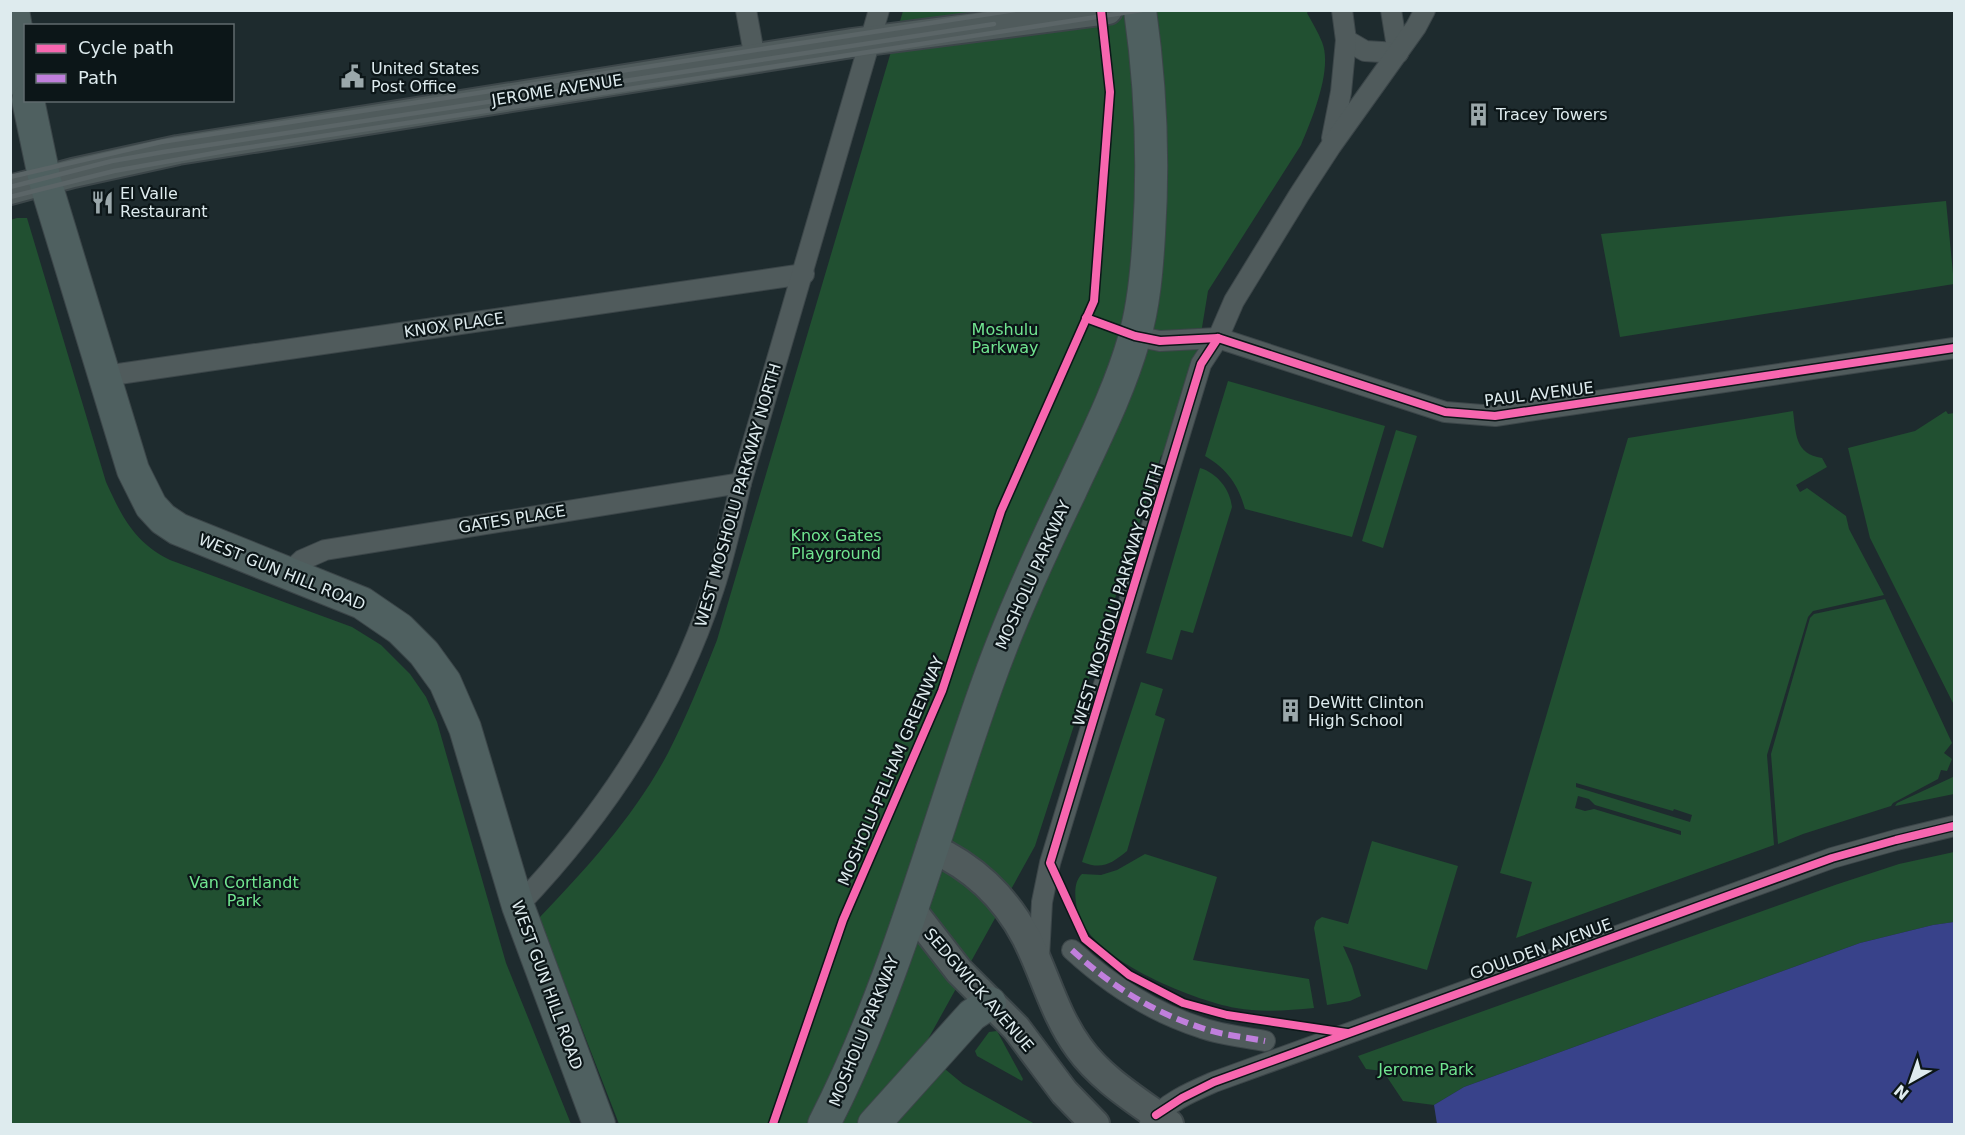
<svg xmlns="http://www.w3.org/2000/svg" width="1965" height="1135" viewBox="0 0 1965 1135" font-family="'DejaVu Sans',sans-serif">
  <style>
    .green { fill: #215031; fill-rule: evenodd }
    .water { fill: #38428a }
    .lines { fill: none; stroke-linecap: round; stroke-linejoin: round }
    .street-casing { stroke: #3c4649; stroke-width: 22 }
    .secondary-casing { stroke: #3c4649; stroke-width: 32 }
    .primary-casing { stroke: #3c4649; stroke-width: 34 }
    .street { stroke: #505b5c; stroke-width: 20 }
    .secondary { stroke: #505b5c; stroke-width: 28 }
    .primary { stroke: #4f6060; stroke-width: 32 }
    .rail { stroke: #5b6567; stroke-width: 4.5 }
    .quiet { stroke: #c07fdc; stroke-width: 6; stroke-dasharray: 12 6; stroke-linecap: butt }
    .cycleway-casing { stroke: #0c1618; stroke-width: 11 }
    .cycleway { stroke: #f766af; stroke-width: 8 }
    .labels { text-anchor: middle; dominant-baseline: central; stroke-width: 4.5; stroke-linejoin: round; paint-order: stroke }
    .poi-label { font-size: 16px; fill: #deebee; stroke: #0c1618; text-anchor: start }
    .street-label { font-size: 16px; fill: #deebee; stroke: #0c1618 }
    .park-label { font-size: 16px; fill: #71e590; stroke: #0c1618 }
  </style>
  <rect width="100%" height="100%" fill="#1e2b2e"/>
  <g class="green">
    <path d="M903,11H1308L1307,13C1312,22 1318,32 1322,42C1333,69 1312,119 1301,145L1208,291L1195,370L1171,448L1161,456L1035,846L922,1050L963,1084L1035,1124H619L539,918C588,867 635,815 668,753C687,716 702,678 717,640Z"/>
    <path d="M1946,201L1954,284L1620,337L1601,234Z"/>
    <path d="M17,218H27L106,482C122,517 134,542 170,560L352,627L381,645L410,674L426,697L437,722L506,963L571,1124H11L10,220Z"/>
    <path d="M1228,381L1385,426L1352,537L1245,509C1238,484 1227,469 1205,456Z"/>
    <path d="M1793,411C1796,434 1795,454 1822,458L1827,467L1796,485L1800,492L1807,488L1846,516L1849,529L1884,595L1813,611L1808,617L1767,755L1774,845L1516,938L1532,882L1500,873L1628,438ZM1576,783L1673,811L1674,809L1692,815L1690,822L1576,787ZM1578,796L1589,799L1595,805L1681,831V835L1594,809L1585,811L1575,808Z"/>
    <path d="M1946,411L1948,414L1954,413V705L1870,538L1848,448L1915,431Z"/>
    <path d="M1396,430L1417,436L1383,548L1362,541Z"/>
    <path d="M1200,468C1217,473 1230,489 1232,507L1193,633L1181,630L1172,660L1146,653Z"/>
    <path d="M1885,599L1952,743L1944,753L1952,759L1947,771L1941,770L1938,779L1893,803L1891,806L1803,834L1778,844L1771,754L1810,618L1814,614Z"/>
    <path d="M1141,682L1163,689L1155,715L1165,719L1127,851C1111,864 1102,870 1082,862Z"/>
    <path d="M1954,770V794L1895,806L1897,803L1953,777Z"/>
    <path d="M1372,841L1458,866L1427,970L1343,946L1352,966L1361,996L1350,1001L1327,1005L1314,928L1316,921L1322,917L1348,924Z"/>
    <path d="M1954,852V922L1933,925L1860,943L1464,1087L1434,1105L1403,1101L1383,1071L1366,1069L1358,1056L1835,885L1899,864Z"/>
    <path d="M1145,854L1217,877L1193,960L1309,979L1314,1008C1289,1010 1262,1013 1236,1008C1192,1000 1086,958 1077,909C1075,898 1073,882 1082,874L1101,875L1117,870Z"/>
    <path d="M997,1031L1023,1079L1022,1081L977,1056L975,1051L989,1032Z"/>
  </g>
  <path class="water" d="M1954,922V1124H1437L1434,1105L1464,1087L1860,943L1933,925Z"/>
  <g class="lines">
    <defs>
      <g id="street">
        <path d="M746,10L755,59"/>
        <path d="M1391,10L1398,53"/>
        <path d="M1346,40L1365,51L1398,53"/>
        <path d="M1332,138L1341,92L1346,40L1342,10"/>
        <path d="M1135,336L1160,341L1218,338L1445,412L1495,416L1954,348"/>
        <path d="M105,376L804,274"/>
        <path d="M289,572L302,560L325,550L741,483"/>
        <path d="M518,906C605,815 675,709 714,588C725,554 733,518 741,483L879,10"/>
        <path d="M1072,950C1110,985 1152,1012 1202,1028C1222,1035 1244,1037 1265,1041"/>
        <path d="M1039,957L1042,902L1050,863L1201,364L1218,338L1234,301L1299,195L1331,146L1416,27L1425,10"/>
        <path d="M1150,1123C1165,1103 1191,1092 1214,1082L1832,858L1896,840L1954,826"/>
      </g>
      <g id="secondary">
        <path d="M10,190L73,173L178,150L852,43L1108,10"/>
        <path d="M931,848C972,866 1005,897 1026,937C1045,974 1054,1014 1079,1048C1102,1080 1138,1101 1169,1124"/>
        <path d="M911,909L959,971L1016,1028L1064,1092L1095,1124"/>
      </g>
      <g id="primary">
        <path d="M13,10L26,86"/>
        <path d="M28,100L45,181L133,470L151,506L163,519L178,529L362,603L400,629L424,653L445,682L465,728L518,906L599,1124"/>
        <path d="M824,1124C896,984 935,829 988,682C1011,617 1040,554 1070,492C1093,442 1119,392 1134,339C1144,306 1147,269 1149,234C1154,157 1151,87 1140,10"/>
        <path d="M874,1124L972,1015L990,1003"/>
      </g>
    </defs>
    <use href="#street" class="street-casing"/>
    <use href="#secondary" class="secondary-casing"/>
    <use href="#primary" class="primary-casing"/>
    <use href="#street" class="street"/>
    <use href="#secondary" class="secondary"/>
    <use href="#primary" class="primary"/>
    <g class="rail">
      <path d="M10,177L161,142L1015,10"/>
      <path d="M10,187L112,161L163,152L994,24"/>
      <path d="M10,197L114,171L231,150L1142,10"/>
    </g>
    <path class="quiet" d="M1072,950C1110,985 1152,1012 1202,1028C1222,1035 1244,1037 1265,1041"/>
    <defs>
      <g id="cycleway">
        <path d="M1086,318L1135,336L1160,341L1218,338L1445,412L1495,416L1954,348"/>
        <path d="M1218,338L1201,364L1050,863L1085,939L1129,975L1183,1003L1227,1015L1347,1033"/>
        <path d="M1156,1115L1182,1098L1214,1082L1832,858L1896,840L1954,826"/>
        <path d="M773,1124L843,920L942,691L1001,511L1094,301L1110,92L1101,10"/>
      </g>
    </defs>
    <use href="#cycleway" class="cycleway-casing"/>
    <use href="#cycleway" class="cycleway"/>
  </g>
  <defs>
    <symbol id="civic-bare" viewBox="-9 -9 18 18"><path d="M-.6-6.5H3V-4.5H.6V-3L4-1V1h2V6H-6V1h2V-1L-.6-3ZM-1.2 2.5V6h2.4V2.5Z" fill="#9ba8ab" stroke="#0c1618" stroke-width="2.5" paint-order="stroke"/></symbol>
    <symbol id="building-bare" viewBox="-9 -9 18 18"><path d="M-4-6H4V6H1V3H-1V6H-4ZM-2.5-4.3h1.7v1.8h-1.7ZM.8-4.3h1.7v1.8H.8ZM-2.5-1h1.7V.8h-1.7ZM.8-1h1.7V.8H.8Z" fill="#9ba8ab" stroke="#0c1618" stroke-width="2.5" paint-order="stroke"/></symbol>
    <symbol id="restaurant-bare" viewBox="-9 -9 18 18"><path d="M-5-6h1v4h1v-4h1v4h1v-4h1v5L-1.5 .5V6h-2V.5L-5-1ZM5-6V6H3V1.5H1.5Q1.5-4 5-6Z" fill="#9ba8ab" stroke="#0c1618" stroke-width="2.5" paint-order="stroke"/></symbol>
  </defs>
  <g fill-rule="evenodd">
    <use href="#civic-bare" x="336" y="60" width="33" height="33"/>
    <use href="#building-bare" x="1462" y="98" width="33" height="33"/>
    <use href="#restaurant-bare" x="86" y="186" width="33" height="33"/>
    <use href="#building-bare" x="1274" y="694" width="33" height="33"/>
  </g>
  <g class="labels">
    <g class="poi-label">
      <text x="371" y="68">United States<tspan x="371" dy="18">Post Office</tspan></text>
      <text x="1496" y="114">Tracey Towers</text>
      <text x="120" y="193">El Valle<tspan x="120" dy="18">Restaurant</tspan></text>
      <text x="1308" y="702">DeWitt Clinton<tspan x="1308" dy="18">High School</tspan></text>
    </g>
    <g class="street-label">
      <text transform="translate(557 90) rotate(-9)">JEROME AVENUE</text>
      <text transform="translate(454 325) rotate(-8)">KNOX PLACE</text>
      <text transform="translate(1539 394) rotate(-7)">PAUL AVENUE</text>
      <text transform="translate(738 495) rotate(-74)">WEST MOSHOLU PARKWAY NORTH</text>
      <text transform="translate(512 519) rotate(-9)">GATES PLACE</text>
      <text transform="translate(282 572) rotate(22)">WEST GUN HILL ROAD</text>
      <text transform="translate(1033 575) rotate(-66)">MOSHOLU PARKWAY</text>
      <text transform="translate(1118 595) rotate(-73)">WEST MOSHOLU PARKWAY SOUTH</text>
      <text transform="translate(891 771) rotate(-67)">MOSHOLU-PELHAM GREENWAY</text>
      <text transform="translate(1541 949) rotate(-20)">GOULDEN AVENUE</text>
      <text transform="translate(547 985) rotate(70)">WEST GUN HILL ROAD</text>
      <text transform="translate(979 990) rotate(49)">SEDGWICK AVENUE</text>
      <text transform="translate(864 1031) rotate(-68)">MOSHOLU PARKWAY</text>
    </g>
    <g class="park-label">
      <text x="1005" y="329">Moshulu<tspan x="1005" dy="18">Parkway</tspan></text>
      <text x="836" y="535">Knox Gates<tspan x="836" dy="18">Playground</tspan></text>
      <text x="244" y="882">Van Cortlandt<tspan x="244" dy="18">Park</tspan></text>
      <text x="1426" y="1069">Jerome Park</text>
    </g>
  </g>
  <rect width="1965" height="1135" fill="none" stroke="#deebee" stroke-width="24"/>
  <rect x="24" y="24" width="210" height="78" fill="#0c1618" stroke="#606b6e" stroke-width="1.5"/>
  <rect x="36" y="44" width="30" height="9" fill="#f766af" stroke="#606b6e" stroke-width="1.5"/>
  <text x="78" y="54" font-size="18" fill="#deebee">Cycle path</text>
  <rect x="36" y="74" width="30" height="9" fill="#c07fdc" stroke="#606b6e" stroke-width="1.5"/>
  <text x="78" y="84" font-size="18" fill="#deebee">Path</text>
  <g transform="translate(1911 1081) rotate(220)" stroke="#0c1618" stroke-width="4.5" paint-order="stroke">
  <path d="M0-4.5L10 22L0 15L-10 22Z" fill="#deebee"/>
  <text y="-9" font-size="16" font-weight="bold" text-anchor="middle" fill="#deebee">N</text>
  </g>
</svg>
